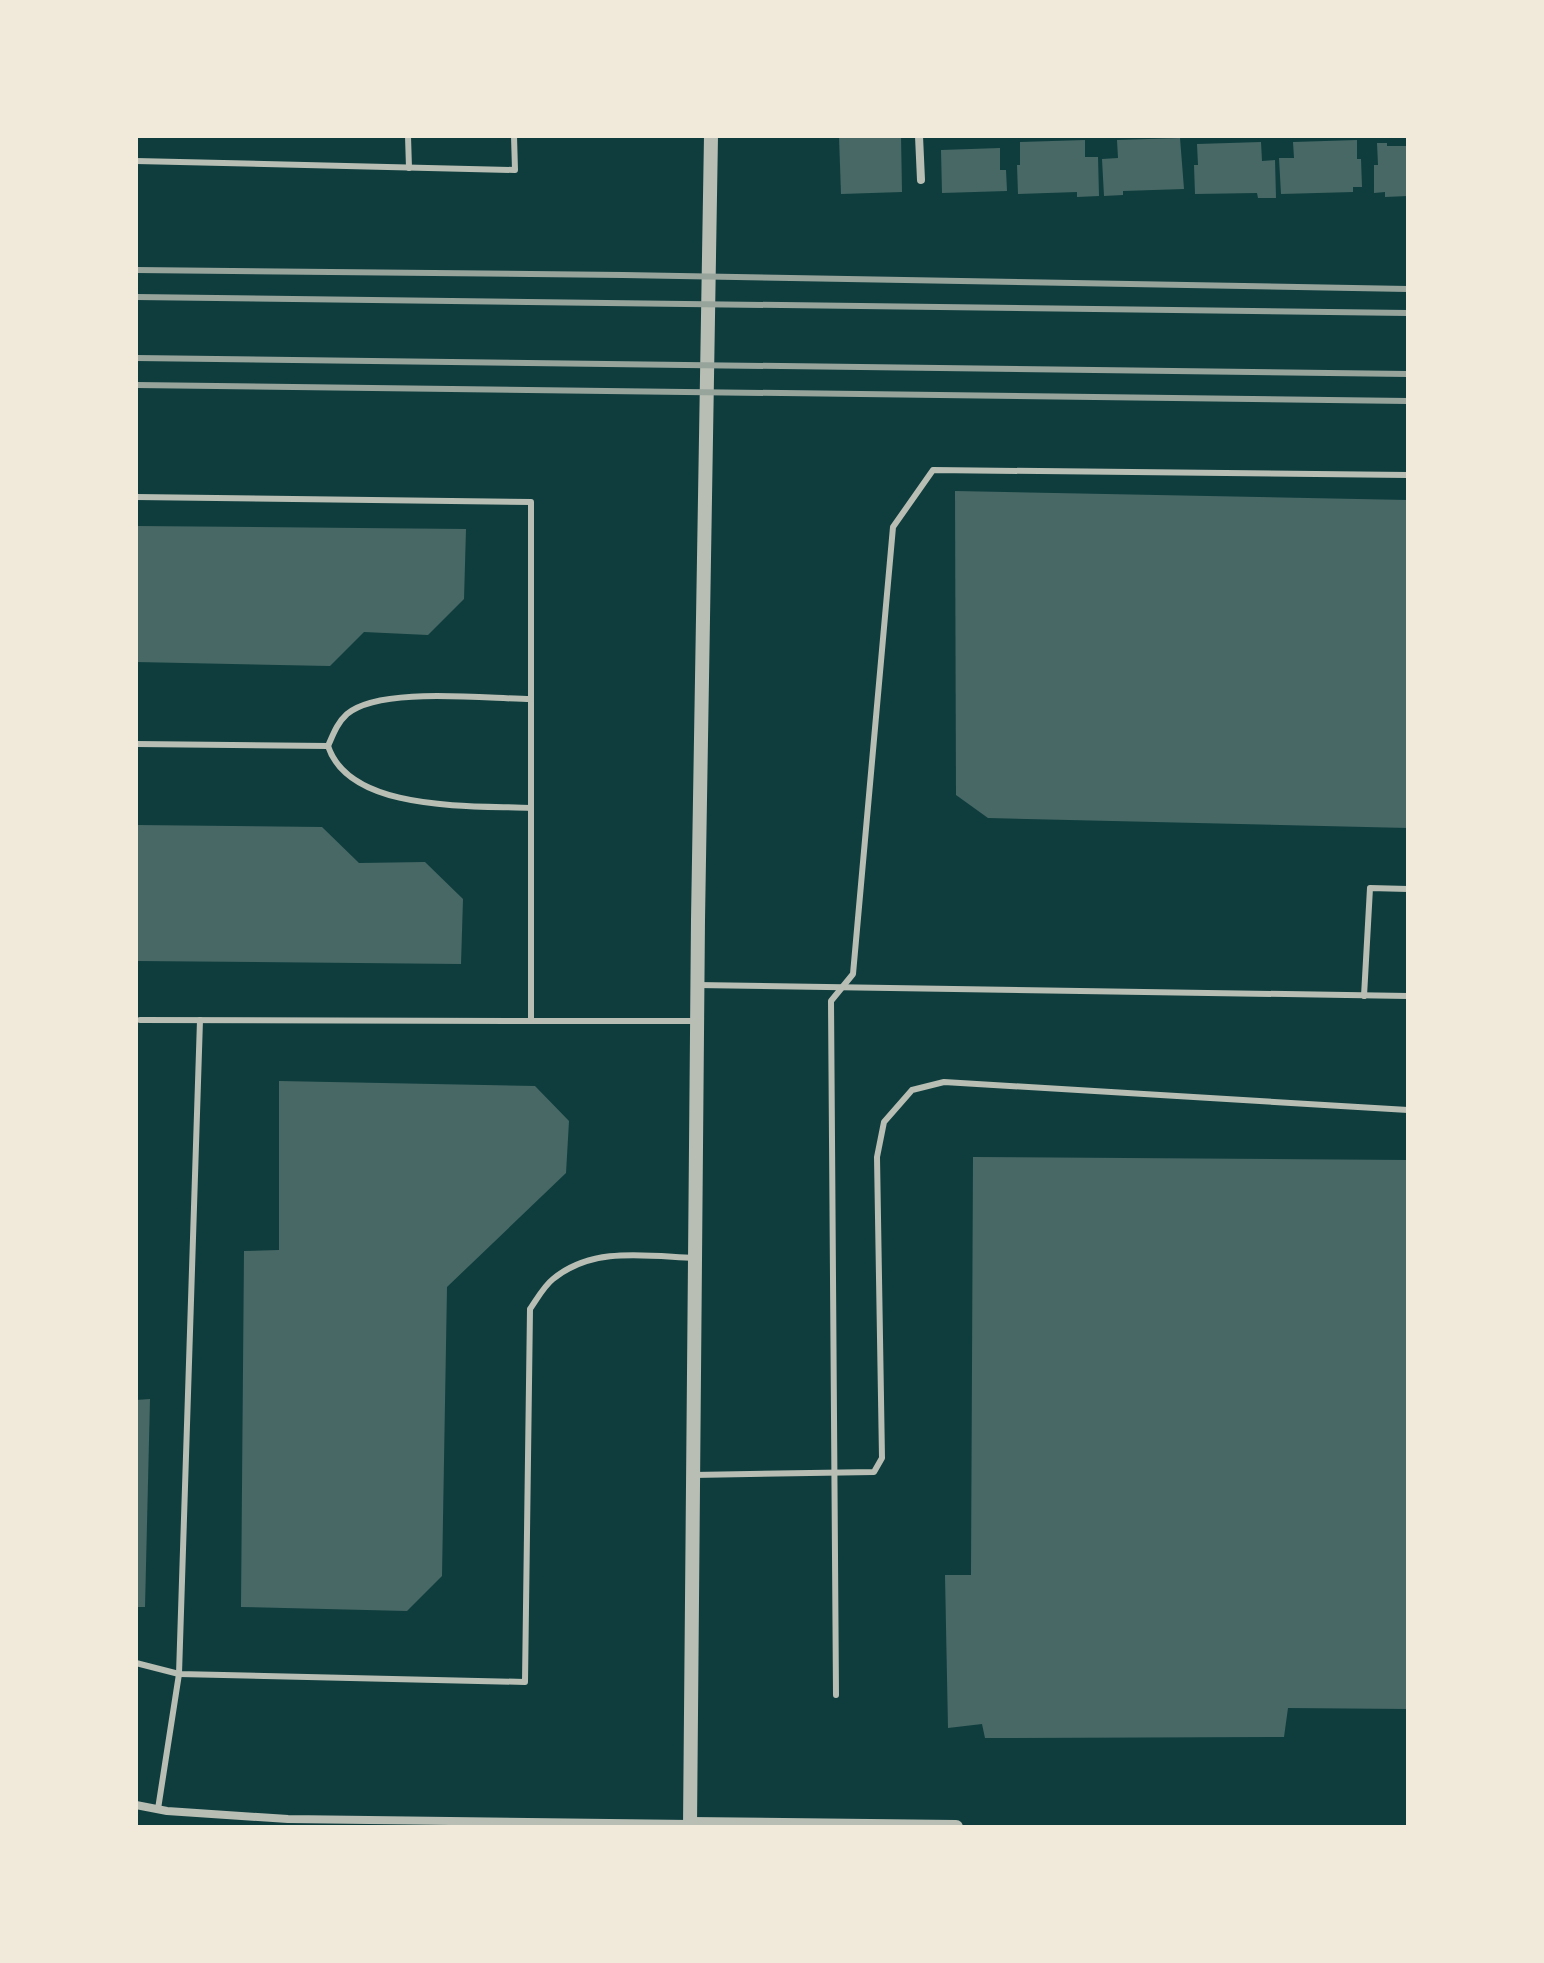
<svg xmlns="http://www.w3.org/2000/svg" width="1544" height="1963" viewBox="0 0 1544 1963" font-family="Figtree,sans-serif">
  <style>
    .building { fill: #486865 }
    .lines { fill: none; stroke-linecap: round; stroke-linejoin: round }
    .service { stroke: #b8beb3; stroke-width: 6 }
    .minor { stroke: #b8beb3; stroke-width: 8 }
    .tertiary { stroke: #b8beb3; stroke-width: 14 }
    .rail { stroke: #97a49c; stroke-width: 6 }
  </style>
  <rect width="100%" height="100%" fill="#0f3d3e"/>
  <g class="building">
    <path d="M839,136H901L902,192L841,194Z"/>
    <path d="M1180,138L1184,189L1123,191V195L1104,196L1102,159L1118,158L1117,140Z"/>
    <path d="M1085,140V157H1098L1099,196L1077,197V192L1018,194L1017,165H1020V142Z"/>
    <path d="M1357,140V159H1361L1362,187H1353V192L1281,194L1279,158H1294L1293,142Z"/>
    <path d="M1261,142L1262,161L1275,160L1276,198H1258L1257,193L1195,194L1194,165H1198L1197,144Z"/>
    <path d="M1377,143H1387V146H1408V196L1385,197V192L1374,193V165H1378Z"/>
    <path d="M1000,148V170H1006L1007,191L942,193L941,150Z"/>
    <path d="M955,491L1408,500V828L988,818L956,795Z"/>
    <path d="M136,526L466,529L464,599L428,635L364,632L330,666L136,662Z"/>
    <path d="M136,825L322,827L359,863L425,862L463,899L461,964L136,961Z"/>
    <path d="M279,1081L535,1086L569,1121L566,1173L447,1287L442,1576L407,1611L241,1607L244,1251L279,1250Z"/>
    <path d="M973,1157L1408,1160V1709L1288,1708L1284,1737L985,1738L982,1724L948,1728L945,1575H971Z"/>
    <path d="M150,1399L145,1607H136V1400Z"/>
  </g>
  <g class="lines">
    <g class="service">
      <path d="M408,136L409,168"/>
      <path d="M136,161L515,170L514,136"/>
      <path d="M136,497L531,502V1021H697"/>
      <path d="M136,744L328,746C350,813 473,805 531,808"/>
      <path d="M328,746C333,735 337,723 347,714C380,686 487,699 531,699"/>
      <path d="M697,985L1408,996"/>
      <path d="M1364,996L1370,888L1408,889"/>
      <path d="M140,1020L531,1021"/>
      <path d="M693,1475L874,1472L882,1458L877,1157L884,1122L912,1090L944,1082L1408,1110"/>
      <path d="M136,1663L179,1674L525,1682L530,1309C537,1299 544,1286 553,1279C593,1246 647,1256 694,1258"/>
      <path d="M836,1695L831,1001L853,974L893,527L933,470L1408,475"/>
      <path d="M158,1809L179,1674L200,1020"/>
    </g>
    <g class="minor">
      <path d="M919,136L921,180"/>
      <path d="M136,1805L167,1811L288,1819L690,1824"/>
    </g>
    <g class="tertiary">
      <path d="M690,1824L956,1827"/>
      <path d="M690,1827L698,920L711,136"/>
    </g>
    <g class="rail">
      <path d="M136,270L623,275L1408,289"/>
      <path d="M136,297L1408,313"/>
      <path d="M136,358L1408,374"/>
      <path d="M136,385L1408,401"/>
    </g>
  </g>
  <rect width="1544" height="1963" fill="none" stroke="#f1e9da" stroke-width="276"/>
</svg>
